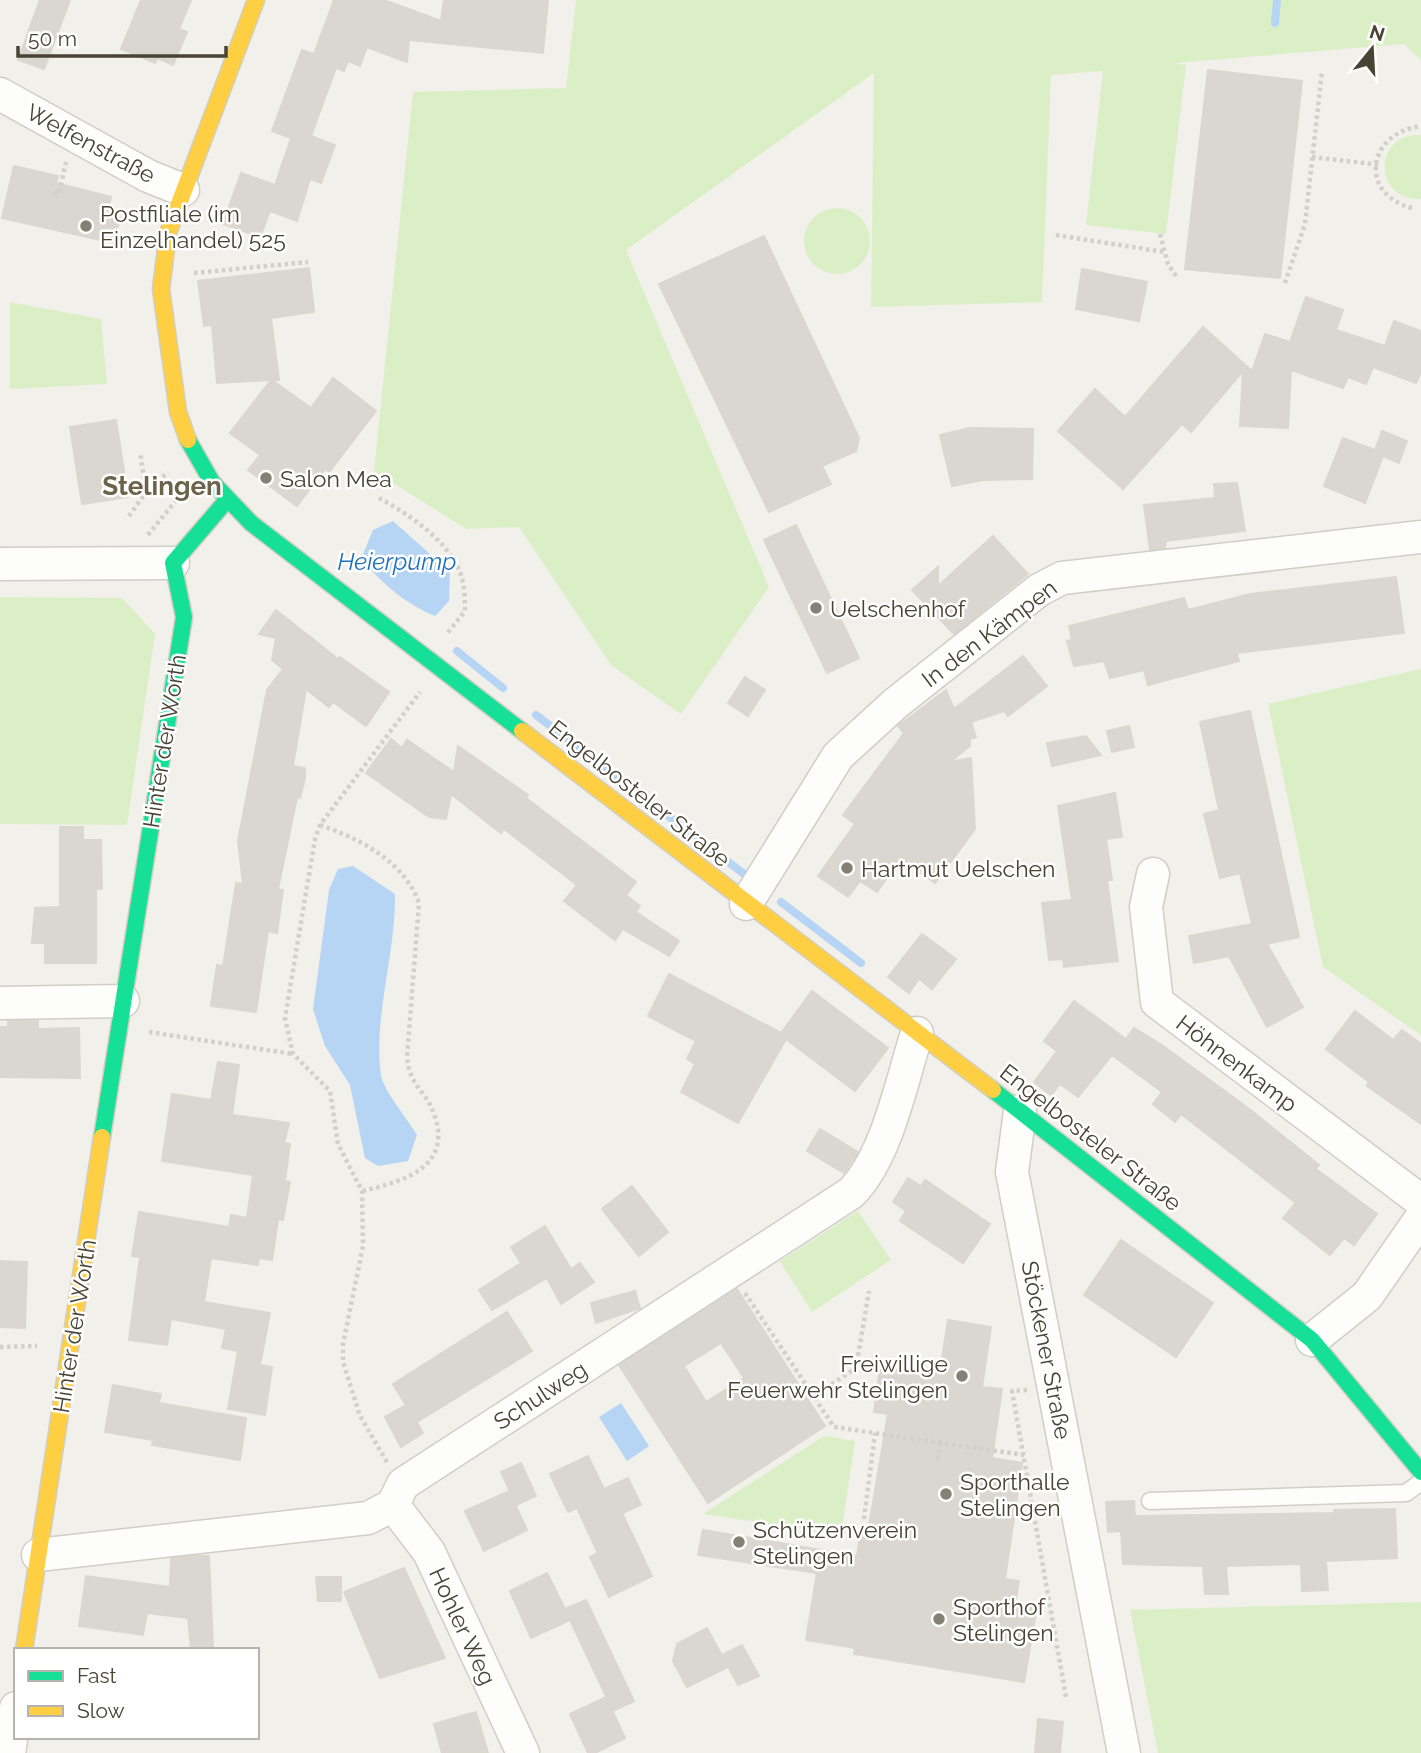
<svg xmlns="http://www.w3.org/2000/svg" width="1421" height="1753" viewBox="0 0 1421 1753" font-family="Raleway,sans-serif">
  <style>
    .green { fill: #dbefc7 }
    .water { fill: #b6d5f4 }
    .lines { fill: none; stroke-linecap: round; stroke-linejoin: round }
    .stream { stroke: #b6d5f4; stroke-width: 8 }
    .building { fill: #dad7d0; stroke: #dad7cf; stroke-width: 2; fill-rule: evenodd }
    .lane-casing { stroke: #d0cec7; stroke-width: 19 }
    .street-casing { stroke: #d0cec7; stroke-width: 35 }
    .fast-casing { stroke: #d2cec0; stroke-width: 19 }
    .slow-casing { stroke: #d2cec0; stroke-width: 19 }
    .path { stroke: #d2d0c9; stroke-width: 4.5; stroke-dasharray: 3.5 3.5; stroke-linecap: butt }
    .lane { stroke: #fdfdfc; stroke-width: 16 }
    .street { stroke: #fdfdfc; stroke-width: 32 }
    .fast { stroke: #16e098; stroke-width: 16 }
    .slow { stroke: #ffcf43; stroke-width: 16 }
    .poi-dot { fill: #848074; stroke: #fff; stroke-width: 2.5 }
    .labels { text-anchor: middle; dominant-baseline: central; stroke-width: 5; stroke-linejoin: round; paint-order: stroke }
    .street-label { font-size: 23px; fill: #494334; stroke: #fff }
    .poi-label { font-size: 23px; fill: #494334; stroke: #fff; text-anchor: start }
    .water-label { font-size: 24px; font-style: italic; fill: #216fc1; stroke: #fff }
    .quarter-label { font-size: 26px; font-weight: bold; fill: #6d624a; stroke: #fff }
  </style>
  <rect width="100%" height="100%" fill="#f2f0ea"/>
  <g class="green">
    <path d="M576,0H1421V60L1404,44L1175,63L1186,65L1166,234L1086,225L1103,71L1051,75L1042,302L871,307L874,73L626,250L769,587L681,714L611,665L519,527L466,529L374,471L413,92L566,88Z"/>
    <path d="M1421,135V199C1371,200 1374,132 1421,135Z"/>
    <circle cx="837" cy="241" r="33"/>
    <path d="M10,302L101,319L107,384L10,389Z"/>
    <path d="M0,597L122,598L155,634L127,825L0,824Z"/>
    <path d="M1421,669V1035L1323,967L1268,704Z"/>
    <path d="M858,1211L891,1260L812,1312L780,1261Z"/>
    <path d="M824,1436L855,1441L841,1535L703,1514Z"/>
    <path d="M1421,1602V1753H1158L1130,1610Z"/>
  </g>
  <g class="water">
    <path d="M393,521L450,572L449,601L435,616C405,604 383,584 361,559L373,530Z"/>
    <path d="M353,866L395,894C396,954 373,1016 381,1075C383,1090 409,1121 417,1135L408,1161L378,1166L365,1158L350,1085L325,1046L313,1009L329,890L338,869Z"/>
    <path d="M621,1403L649,1446L627,1461L599,1417Z"/>
  </g>
  <g class="lines">
    <g class="stream">
      <path d="M1275,23L1277,0"/>
      <path d="M457,651L503,688"/>
      <path d="M536,715L744,874"/>
      <path d="M781,902L861,963"/>
    </g>
  </g>
  <g class="building">
    <path d="M40,0H70L44,69L18,60Z"/>
    <path d="M141,0H191L179,29L187,32L173,65L157,58L155,63L121,49Z"/>
    <path d="M334,0H384L441,21L444,0H548L543,53L409,40L407,62L367,47L360,66L348,61L344,71L336,68L311,136L335,145L321,183L310,179L297,221L270,211L260,237L223,224L241,173L275,185L291,138L272,131L302,50L314,54Z"/>
    <path d="M1208,70L1302,81L1280,278L1185,269Z"/>
    <path d="M14,166L58,176L56,183L111,197L107,214L120,218L114,243L2,218Z"/>
    <path d="M764,236L859,438L856,451L822,466L831,484L769,512L659,284Z"/>
    <path d="M309,268L314,312L271,318L279,380H272L311,408L333,378L376,411L329,472L325,469L297,506L248,470L260,455L230,433L271,380L217,383L212,325L204,326L198,281Z"/>
    <path d="M1082,269L1147,282L1139,321L1076,309Z"/>
    <path d="M1306,297L1343,310L1336,330L1385,346L1394,321L1421,331V372L1416,383L1373,367L1366,384L1348,377L1343,388L1291,370L1288,428L1240,426L1243,371L1191,432L1182,424L1123,489L1058,431L1095,389L1125,417L1203,327L1252,371L1265,334L1290,342Z"/>
    <path d="M116,420L128,497L82,504L70,427Z"/>
    <path d="M970,428L1033,429L1032,479L983,480L952,486L940,435Z"/>
    <path d="M1382,431L1407,441L1399,463L1383,456L1365,503L1324,486L1343,438L1375,450Z"/>
    <path d="M1237,483L1245,531L1166,541L1165,548L1150,550L1144,505L1215,498L1214,484Z"/>
    <path d="M796,525L859,658L827,673L764,540Z"/>
    <path d="M993,536L1028,574L954,634L912,590L938,567V586Z"/>
    <path d="M1396,577L1404,633L1237,653L1239,661L1148,685L1144,670L1110,678L1104,661L1074,666L1067,641L1072,640L1069,626L1184,598L1188,610L1250,594Z"/>
    <path d="M276,610L338,659L340,657L389,692L366,726L333,702L329,707L306,689L293,766L305,768V778L300,798L297,797L278,889L283,890L277,933L268,931L256,1012L211,1006L217,965L223,966L236,883L243,884L238,841L267,690L283,669L272,660L276,638L259,634Z"/>
    <path d="M1023,656L1047,686L1008,716L1004,711L971,722L976,737L970,739V746L950,762L971,758L975,829L935,883L901,858L877,892L860,881L848,897L818,876L855,824L843,815L904,733L898,726L946,690L954,709Z"/>
    <path d="M745,677L765,690L748,716L728,703Z"/>
    <path d="M1250,711L1299,937L1267,944L1303,1007L1267,1027L1229,956L1194,963L1189,936L1252,924L1240,873L1220,878L1204,814L1219,810L1200,722Z"/>
    <path d="M1129,726L1134,747L1112,752L1107,731Z"/>
    <path d="M1086,736L1101,755L1052,766L1047,743Z"/>
    <path d="M391,739L402,748L407,740L454,772L458,746L528,795L526,798L636,882L626,895L640,906L636,912L679,941L669,956L623,929L615,940L564,901L577,885L504,829L501,833L451,794L446,819L429,817L366,773Z"/>
    <path d="M1115,793L1122,837L1106,839L1112,880H1107L1118,961L1064,967L1063,959L1049,960L1042,903L1072,900L1058,806Z"/>
    <path d="M60,827H83V840H101L102,889H96V963H45V943H32L35,908L60,907Z"/>
    <path d="M922,934L956,959L932,989L919,979L909,993L888,977Z"/>
    <path d="M669,974L781,1033L812,991L888,1048L855,1091L786,1039L738,1123L681,1092L695,1064L687,1059L696,1041L648,1016Z"/>
    <path d="M1074,1001L1126,1039L1134,1028L1162,1045L1248,1108L1319,1165L1316,1169L1377,1214L1354,1245L1344,1238L1330,1255L1283,1218L1296,1203L1181,1114L1175,1122L1153,1104L1162,1092L1112,1055L1078,1097L1060,1084L1051,1095L1034,1082L1057,1051L1044,1041Z"/>
    <path d="M1355,1011L1393,1040L1402,1030L1421,1044V1124L1367,1086L1369,1082L1326,1049Z"/>
    <path d="M8,1021H38V1029L79,1028L80,1078L0,1077V1027H8Z"/>
    <path d="M218,1062L239,1065L232,1115L289,1123L284,1143L290,1144L285,1181L290,1182L283,1220L278,1219L272,1260L259,1258L258,1265L211,1258L204,1302L270,1313L260,1365L272,1367L265,1415L228,1409L238,1351L222,1348L226,1329L171,1319L167,1345L129,1340L140,1257L132,1256L139,1212L229,1227L231,1215L247,1218L253,1175L162,1161L172,1094L211,1100Z"/>
    <path d="M820,1129L858,1152L844,1173L807,1151Z"/>
    <path d="M908,1178L921,1186L925,1180L990,1224L963,1263L900,1221L906,1211L893,1202Z"/>
    <path d="M632,1186L668,1232L639,1256L602,1209Z"/>
    <path d="M545,1226L571,1269L580,1263L594,1282L561,1304L547,1278L492,1310L479,1290L521,1263L511,1247Z"/>
    <path d="M1121,1240L1213,1303L1176,1357L1084,1295Z"/>
    <path d="M0,1261L27,1262L25,1328L0,1327Z"/>
    <path d="M737,1289L825,1426L708,1503L619,1365ZM721,1343L744,1378L706,1402L684,1366Z"/>
    <path d="M635,1291L640,1308L596,1323L591,1303Z"/>
    <path d="M507,1312L532,1351L417,1422L423,1433L401,1447L385,1417L406,1405L393,1384Z"/>
    <path d="M948,1320L991,1327L982,1387L1002,1389L992,1458L1022,1463L1005,1579L1019,1581L1015,1605L1037,1607L1024,1682L854,1654L855,1648L806,1640L817,1573L698,1555L703,1530L857,1556L862,1525L869,1526L888,1414L874,1412L881,1362L940,1371Z"/>
    <path d="M113,1385L161,1394L159,1403L246,1418L240,1460L152,1445L153,1440L105,1432Z"/>
    <path d="M588,1456L604,1489L628,1478L641,1505L622,1513L652,1576L609,1597L590,1557L598,1553L577,1508L568,1512L550,1474Z"/>
    <path d="M521,1463L536,1496L516,1505L501,1472Z"/>
    <path d="M509,1491L527,1530L484,1551L465,1511Z"/>
    <path d="M1134,1501L1135,1516L1334,1513V1510L1395,1509L1397,1558L1326,1561L1328,1590L1302,1591L1301,1564L1226,1566L1228,1594H1205L1203,1566L1123,1564L1121,1531L1108,1532L1106,1502Z"/>
    <path d="M193,1556H209L213,1647L191,1649L188,1618L147,1613L143,1635L79,1626L86,1576L170,1587L171,1559Z"/>
    <path d="M404,1568L445,1658L380,1678L344,1592Z"/>
    <path d="M547,1573L565,1609L586,1600L634,1701L613,1711L570,1620L531,1638L510,1591Z"/>
    <path d="M316,1577H341V1601H318Z"/>
    <path d="M707,1628L728,1667L687,1687L673,1661L677,1644Z"/>
    <path d="M742,1645L759,1676L738,1685L722,1655Z"/>
    <path d="M606,1697L625,1738L595,1753H588L570,1714Z"/>
    <path d="M476,1712L488,1753H442L434,1724Z"/>
    <path d="M1038,1719L1063,1722L1060,1753H1035Z"/>
  </g>
  <g class="lines">
    <defs>
      <path id="lane" d="M1150,1501L1406,1493L1421,1482"/>
      <g id="street">
        <path d="M0,94L148,176L183,190"/>
        <path d="M0,564L173,563"/>
        <path d="M1153,874L1146,907L1157,1002L1421,1201"/>
        <path d="M746,904L838,756L896,703L1039,590L1062,578L1421,537"/>
        <path d="M0,1003L123,1001"/>
        <path d="M1020,1111L1012,1172L1124,1753"/>
        <path d="M1312,1340L1367,1296L1421,1218"/>
        <path d="M393,1505L429,1552L523,1753"/>
        <path d="M38,1555L368,1518L393,1505L403,1484L851,1193C887,1157 901,1083 917,1033"/>
        <path d="M9,1753L16,1708"/>
      </g>
      <g id="fast">
        <path d="M188,440L212,482L251,523L522,731"/>
        <path d="M993,1090L1312,1340L1421,1472"/>
        <path d="M102,1137L184,617L173,563L227,500"/>
      </g>
      <g id="slow">
        <path d="M188,440L178,412L161,289L168,233L256,0"/>
        <path d="M522,731L993,1090"/>
        <path d="M24,1650L102,1137"/>
      </g>
    </defs>
    <use href="#lane" class="lane-casing"/>
    <use href="#street" class="street-casing"/>
    <use href="#fast" class="fast-casing"/>
    <use href="#slow" class="slow-casing"/>
    <g class="path">
      <path d="M1312,157L1381,165"/>
      <path d="M54,192L59,194L66,162"/>
      <path d="M1412,208C1358,194 1367,133 1421,126"/>
      <path d="M1160,234L1168,264L1178,279"/>
      <path d="M1056,235L1164,252"/>
      <path d="M194,273L308,262"/>
      <path d="M1285,283L1305,224L1322,71"/>
      <path d="M147,491L168,472"/>
      <path d="M379,498C410,515 456,545 463,583C465,592 465,602 465,611L446,635"/>
      <path d="M129,516L146,492L140,452"/>
      <path d="M148,535L182,493"/>
      <path d="M320,825C360,839 404,861 419,903L407,1057C410,1088 426,1090 434,1114C454,1168 401,1182 362,1191"/>
      <path d="M149,1032L293,1054"/>
      <path d="M745,1293L834,1427L1024,1455"/>
      <path d="M0,1347L37,1346"/>
      <path d="M1027,1390L1012,1391L1066,1697"/>
      <path d="M814,1396L856,1368L869,1291"/>
      <path d="M938,1460L940,1442"/>
      <path d="M387,1462L360,1416L343,1362V1344L363,1246L362,1191L338,1144L330,1091L293,1054L285,1018L315,839L320,825L420,692"/>
      <path d="M864,1519L875,1433"/>
    </g>
    <use href="#lane" class="lane"/>
    <use href="#street" class="street"/>
    <use href="#fast" class="fast"/>
    <use href="#slow" class="slow"/>
  </g>
  <g class="poi-dot">
    <circle cx="86" cy="226" r="7"/>
    <circle cx="266" cy="478" r="7"/>
    <circle cx="816" cy="608" r="7"/>
    <circle cx="847" cy="868" r="7"/>
    <circle cx="962" cy="1376" r="7"/>
    <circle cx="946" cy="1494" r="7"/>
    <circle cx="739" cy="1542" r="7"/>
    <circle cx="939" cy="1619" r="7"/>
  </g>
  <g class="labels">
    <g class="street-label">
      <text transform="translate(91 143) rotate(28)">Welfenstraße</text>
      <text transform="translate(989 633) rotate(-37)">In den Kämpen</text>
      <text transform="translate(164 741) rotate(-81)">Hinter der Worth</text>
      <text transform="translate(640 793) rotate(38)">Engelbosteler Straße</text>
      <text transform="translate(1237 1063) rotate(37)">Höhnenkamp</text>
      <text transform="translate(1091 1137) rotate(38)">Engelbosteler Straße</text>
      <text transform="translate(74 1326) rotate(-81)">Hinter der Worth</text>
      <text transform="translate(1047 1350) rotate(79)">Stöckener Straße</text>
      <text transform="translate(540 1395) rotate(-33)">Schulweg</text>
      <text transform="translate(463 1626) rotate(65)">Hohler Weg</text>
    </g>
    <g class="poi-label">
      <text x="100" y="213">Postfiliale (im<tspan x="100" dy="26">Einzelhandel) 525</tspan></text>
      <text x="280" y="478">Salon Mea</text>
      <text x="830" y="608">Uelschenhof</text>
      <text x="861" y="868">Hartmut Uelschen</text>
      <text x="948" y="1363" text-anchor="end">Freiwillige<tspan x="948" dy="26">Feuerwehr Stelingen</tspan></text>
      <text x="960" y="1481">Sporthalle<tspan x="960" dy="26">Stelingen</tspan></text>
      <text x="753" y="1529">Schützenverein<tspan x="753" dy="26">Stelingen</tspan></text>
      <text x="953" y="1606">Sporthof<tspan x="953" dy="26">Stelingen</tspan></text>
    </g>
    <g class="water-label">
      <text x="397" y="561">Heierpump</text>
    </g>
    <g class="quarter-label">
      <text x="162" y="486">Stelingen</text>
    </g>
  </g>
  <rect x="14" y="1648" width="245" height="91" fill="#ffffff" stroke="#b6b4ae" stroke-width="2"/>
  <rect x="28" y="1671" width="35" height="10" fill="#16e098" stroke="#b6b4ae" stroke-width="2"/>
  <text x="77" y="1683" font-size="21" fill="#494334">Fast</text>
  <rect x="28" y="1706" width="35" height="10" fill="#ffcf43" stroke="#b6b4ae" stroke-width="2"/>
  <text x="77" y="1718" font-size="21" fill="#494334">Slow</text>
  <g transform="translate(1372 49) rotate(18)" stroke="#ffffff" stroke-width="5" paint-order="stroke">
  <path d="M0-5L12 26L0 18L-12 26Z" fill="#494334"/>
  <text y="-10" font-size="19" font-weight="bold" text-anchor="middle" fill="#494334">N</text>
  </g>
  <path d="M18 46v10h208v-10" fill="none" stroke="#494334" stroke-width="3.5"/>
  <text x="28" y="46" font-size="21" fill="#494334" stroke="#ffffff" stroke-width="5" paint-order="stroke">50 m</text>
</svg>
